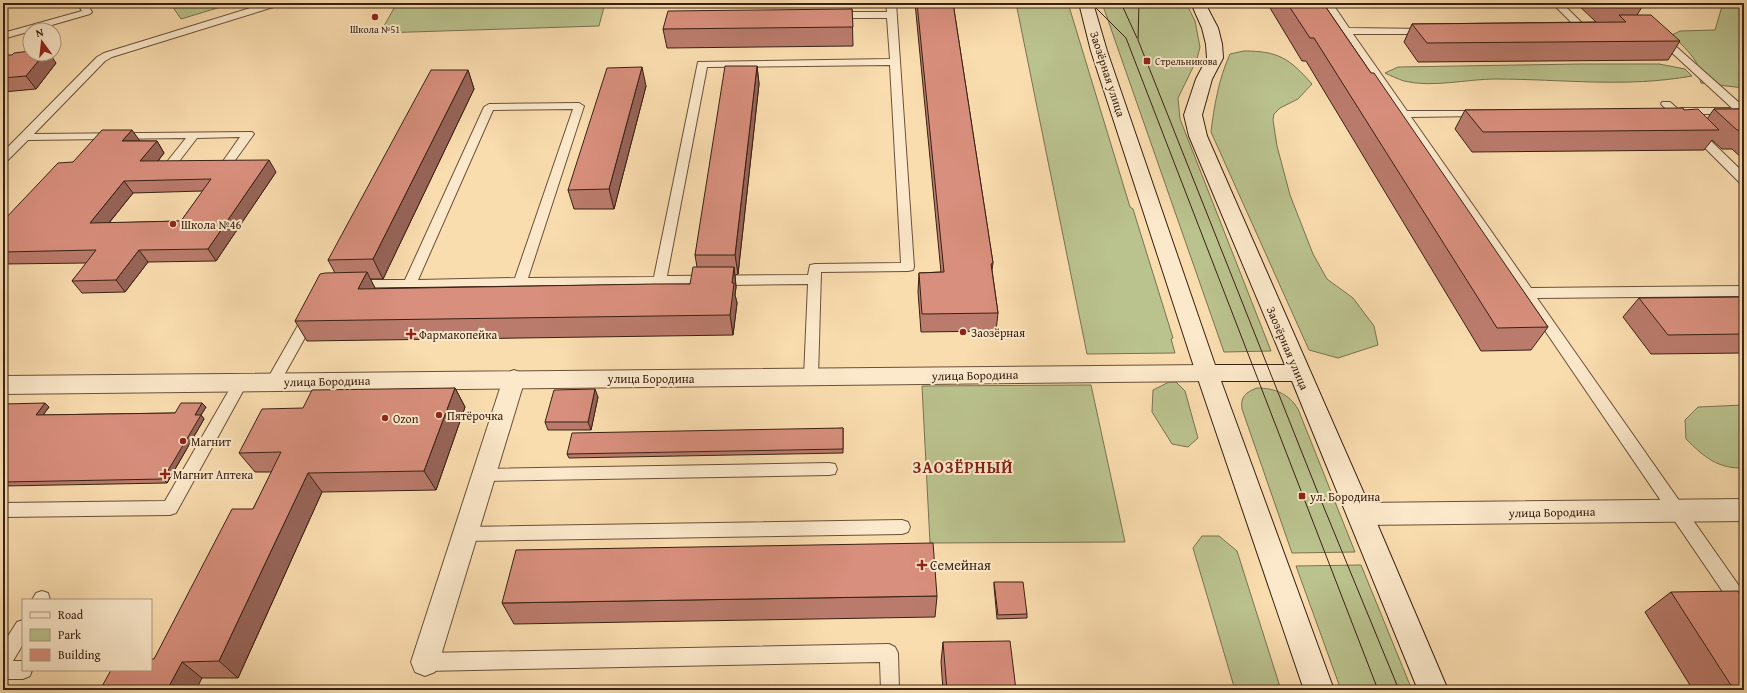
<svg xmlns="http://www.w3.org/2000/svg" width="1747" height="693" viewBox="0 0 1747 693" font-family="'Gentium Book Plus',serif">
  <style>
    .green { fill: #bac28e; stroke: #7a7250 }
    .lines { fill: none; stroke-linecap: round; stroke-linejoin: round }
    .service-casing { stroke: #695039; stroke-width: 2 }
    .minor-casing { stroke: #695039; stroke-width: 2 }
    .tertiary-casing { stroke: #695039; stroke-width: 2 }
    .secondary-casing { stroke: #392112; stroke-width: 2 }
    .service { fill: #fce9cb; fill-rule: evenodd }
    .minor { fill: #fce9cb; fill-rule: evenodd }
    .tertiary { fill: #fce9cb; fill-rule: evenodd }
    .secondary { fill: #fce9cb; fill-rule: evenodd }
    .tram { stroke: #392112; stroke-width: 1 }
    .wall { fill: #ba7b6c; stroke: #392112; fill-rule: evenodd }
    .shaded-wall { fill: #976458; stroke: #392112 }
    .building { fill: #d88f7d; stroke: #392112; fill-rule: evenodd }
    .poi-dot { fill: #8f2418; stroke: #fce9cb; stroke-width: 1.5 }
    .labels { text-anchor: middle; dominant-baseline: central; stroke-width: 4; stroke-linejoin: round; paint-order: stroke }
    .far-poi-label { font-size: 10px; fill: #392112; stroke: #fce9cb }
    .street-label { font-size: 12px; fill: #392112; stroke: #fce9cb }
    .poi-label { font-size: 12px; fill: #392112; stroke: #fce9cb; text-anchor: start }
    .near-poi-label { font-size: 14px; fill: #392112; stroke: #fce9cb; text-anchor: start }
    .district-label { font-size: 16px; font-weight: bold; letter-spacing: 1px; fill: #7a1f14; stroke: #fce9cb }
  </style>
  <rect width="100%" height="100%" fill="#faddaf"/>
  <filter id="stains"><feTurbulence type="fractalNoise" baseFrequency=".005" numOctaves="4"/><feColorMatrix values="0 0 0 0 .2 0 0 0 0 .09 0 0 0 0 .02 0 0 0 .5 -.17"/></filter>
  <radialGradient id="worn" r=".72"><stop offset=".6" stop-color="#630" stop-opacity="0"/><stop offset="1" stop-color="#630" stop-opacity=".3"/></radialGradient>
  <g class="green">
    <path d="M170,3H234L181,19Z"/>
    <path d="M397,3H605L599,26L380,33Z"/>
    <path d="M1016,3H1068L1130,207L1133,209L1173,338L1171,339L1175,353L1087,354Z"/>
    <path d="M1102,3H1186L1195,21L1200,47L1197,59L1178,98L1180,119L1271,351L1224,352Z"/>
    <path d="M1723,3H1744V88L1701,83C1698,76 1700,68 1696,62C1690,52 1680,43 1672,35L1680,31L1715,30Z"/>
    <path d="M1244,51C1278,51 1289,58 1312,84L1298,99L1280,108L1274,114L1273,120L1277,146L1290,195L1313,254L1327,279L1353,298L1374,326L1378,345L1338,358L1309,350L1211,132C1214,106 1219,78 1230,54Z"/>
    <path d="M1581,64H1659L1685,69L1692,76C1625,88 1562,79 1495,79C1467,79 1432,88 1404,81C1398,79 1391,76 1385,73L1398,67Z"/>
    <path d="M1169,382H1176L1185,391L1198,438L1188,447L1172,444L1152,412L1153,390Z"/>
    <path d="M1091,385L1125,542L930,543L922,386Z"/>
    <path d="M1257,388C1275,388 1289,394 1298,409L1355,552L1292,553L1242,409C1240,397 1246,392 1257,388Z"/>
    <path d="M1744,405V468C1718,469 1704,457 1686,439L1685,420L1698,407Z"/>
    <path d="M1202,536H1219L1237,551L1281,690H1235L1193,548Z"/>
    <path d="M1361,565L1412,690H1341L1296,566Z"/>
  </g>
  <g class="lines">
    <defs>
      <g id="service">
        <path d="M3,3H10L3,7Z"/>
        <path d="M77,3H87L92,12L90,14L3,39V33L82,11Z"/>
        <path d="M267,3H282L280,5L112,57L105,61L34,134L252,132L254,134L228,170H210L208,168L210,166L221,164L240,137L197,138L177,164L182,166L184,168L182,170C176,172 170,172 164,170L162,168L186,138L28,140L7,161L3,162V152L97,57L104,53Z"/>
        <path d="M886,3H896L914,267L913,270L908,271L821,272L818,377L816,381L811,382L806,381L804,377L808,284L355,290L350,288L348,285L350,282L355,280H405L484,107L489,104L579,103L584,106L528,278L654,277L698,62L890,59L887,18H834L829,15L834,12H887ZM890,65L901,263L815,264L810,265L808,275L667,276L707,67ZM573,109L515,278L418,280L493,110Z"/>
        <path d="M1322,3H1332L1349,28L1429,29L1431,31L1429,33L1426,34H1353L1407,111H1485L1486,113L1485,115L1481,116L1411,117L1531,288L1744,286V296L1537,298L1744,593V616L1738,614Z"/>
        <path d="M1552,3H1562L1589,30L1587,32H1581Z"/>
        <path d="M1660,34L1663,35L1744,107V114H1683L1744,173V184L1740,183L1661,104L1662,102H1670L1678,109L1682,108H1732L1657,39L1655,37L1657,35Z"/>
        <path d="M310,311L315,313L317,316L278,386L273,387L268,386L266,382L268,378L305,313Z"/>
        <path d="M241,377L246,378L248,382L176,513L170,515L3,517V503L165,501L236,378Z"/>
        <path d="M829,463L835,464L837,469L835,474L829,475L484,481L478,480L476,475L478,470L484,469Z"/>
        <path d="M902,520L908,522L910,527L908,532L902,534L465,541L459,539L457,534L459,529L465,527Z"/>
        <path d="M42,591L48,593L50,600H32L36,593Z"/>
        <path d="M23,620V644L13,661H23V670H32L30,676L23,679H3V644L17,622Z"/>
        <path d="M889,644L895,647L898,653L899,690H881L880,662L425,671L419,668L416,662L419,656L425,653Z"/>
      </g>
      <path id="minor" d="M514,370L522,373L525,379L439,662L435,672L425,676L415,672L411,662L503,379L506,373Z"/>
      <g id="tertiary">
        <path d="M1207,365L1215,367L1218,373L1215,379L1207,381L3,394V376Z"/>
        <path d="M1744,499V521L1360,525L1351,522L1347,514L1351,506L1360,503Z"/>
      </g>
      <path id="secondary" d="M1079,3H1093L1107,51L1215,365H1285L1189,136L1184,115L1196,79L1207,58L1206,44L1202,28L1191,3H1205L1218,28L1222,44L1223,58L1212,79L1202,115L1207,136L1373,514L1448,690H1418L1292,381H1221L1334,690H1304L1196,373L1091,51Z"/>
    </defs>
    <use href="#service" class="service-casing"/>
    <use href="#minor" class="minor-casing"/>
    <use href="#tertiary" class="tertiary-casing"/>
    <use href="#secondary" class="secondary-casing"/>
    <use href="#service" class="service"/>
    <use href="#minor" class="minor"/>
    <use href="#tertiary" class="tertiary"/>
    <use href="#secondary" class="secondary"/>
    <g class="tram">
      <path d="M1091,3L1126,38L1378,690"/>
      <path d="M1121,3L1137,38"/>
      <path d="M1139,3L1138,40L1320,498L1399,690"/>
    </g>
  </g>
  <g class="wall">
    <path d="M915,3H953L993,263L992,270L998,313L996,331L921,332L918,292L919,273L941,272Z"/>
    <path d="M1267,3H1323L1371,73L1548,327L1531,350L1481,351L1306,61H1302Z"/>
    <path d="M1576,3H1637L1642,7L1637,15L1680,41L1668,60L1418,62L1404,42L1412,24L1596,22Z"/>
    <path d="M852,9L853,46L667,48L663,29Z"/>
    <path d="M3,55L56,63L36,89L3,92Z"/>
    <path d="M757,66L759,84L738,274L735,275L736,287L735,295L737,303L733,335L307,341L295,321L335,273L328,260L468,70L474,89L383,279H370L375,288L690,284L697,267L695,255Z"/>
    <path d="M646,86L614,209H574L568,190Z"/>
    <path d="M1714,109H1744V160L1732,149H1722L1712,140L1704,150L1472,152L1455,129L1465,110H1684L1707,119Z"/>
    <path d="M140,141H157L164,153L158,161L276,172L216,261L148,262L125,292L82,293L72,281L87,263L3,264V221L73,162ZM203,191L181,221L109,223L133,193Z"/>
    <path d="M1744,297V353L1651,354L1623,317L1639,298Z"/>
    <path d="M455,388L465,407L436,490L322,492L238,678H202L154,659L253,509L272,472H255L239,453L303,408Z"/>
    <path d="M598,397L591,430H548L545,422Z"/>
    <path d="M202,403L206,407L201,415L204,419L167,483L3,486V404L49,407L43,415L175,413Z"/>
    <path d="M843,428V453L569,458L567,454Z"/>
    <path d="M994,582L1027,614V618L997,619L994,586Z"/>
    <path d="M1671,592L1744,690H1693L1645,612Z"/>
    <path d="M937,596L935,617L514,624L502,603Z"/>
    <path d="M943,642L1016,690H943L941,662Z"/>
  </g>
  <g class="shaded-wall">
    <path d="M44,54H50L56,63L36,89L26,76Z"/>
    <path d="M757,66L759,84L738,274L735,255Z"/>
    <path d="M642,67L646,86L614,209L609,189Z"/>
    <path d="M468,70L474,89L383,279L373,259Z"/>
    <path d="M132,130L140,141H122Z"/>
    <path d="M157,141L164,153L148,173L140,161Z"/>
    <path d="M269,160L276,172L216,261L208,249Z"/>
    <path d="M124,181L133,193L99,235L90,223Z"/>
    <path d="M139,250L148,262L125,292L116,280Z"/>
    <path d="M734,267L736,287L735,295L737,303L733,335L730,315L732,283Z"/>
    <path d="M367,272L377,292L358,289Z"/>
    <path d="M455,388L465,407L436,490L424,471Z"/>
    <path d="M595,389L598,397L591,430L588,422Z"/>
    <path d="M45,403L49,407L40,419L36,415Z"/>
    <path d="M202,403L206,407L201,415L204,419L167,483L163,479L195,415Z"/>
    <path d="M308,473L322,492L238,678L219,661Z"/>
    <path d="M182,662L202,678L196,690H167Z"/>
  </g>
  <g class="building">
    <path d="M917,3H953L993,263L991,264L998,313L922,314L919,273L944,272Z"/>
    <path d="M1287,3H1323L1371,73H1374L1548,327L1497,328L1314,38H1310Z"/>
    <path d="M1606,3H1637L1642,7H1610Z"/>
    <path d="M852,9L853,27L663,29L668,11Z"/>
    <path d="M1619,15H1651L1680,41L1427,43L1412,24L1626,22Z"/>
    <path d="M30,51V54H44L26,76L3,78V55H12L14,53Z"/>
    <path d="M725,66H757L735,255H695Z"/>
    <path d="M642,67L609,189L568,190L607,68Z"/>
    <path d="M431,70H468L373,259L328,260Z"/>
    <path d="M1683,108L1684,110L1698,109L1719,130L1483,132L1465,110Z"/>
    <path d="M1714,109H1744V130H1737Z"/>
    <path d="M102,130H132L122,141H157L140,161L269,160L208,249L139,250L116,280L72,281L96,250L3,252V221L58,163L73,162ZM211,179L181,221L90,223L124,181Z"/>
    <path d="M693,267H734L732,283H734L730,315L295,321L320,274L325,273L367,272L358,289L653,284H690Z"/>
    <path d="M1744,297V334L1668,335L1639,298Z"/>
    <path d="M455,388L424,471L308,473L219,661L182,662L167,690H100L111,670H151V659H154L232,509H253L281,452L239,453L262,409L303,408L312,390Z"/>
    <path d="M595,389L588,422H545L554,390Z"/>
    <path d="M45,403L36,415L175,413L181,403H202L195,415H201L163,479L3,482V404Z"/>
    <path d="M843,428V449L567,454L572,433Z"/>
    <path d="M933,543L937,596L502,603L516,550Z"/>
    <path d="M994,582H1023L1027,614L998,615Z"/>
    <path d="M1738,591L1744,600V690H1734L1671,592Z"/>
    <path d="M1010,641L1016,690H947L943,642Z"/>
  </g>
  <g class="poi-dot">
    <circle cx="375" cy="17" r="4"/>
    <rect x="1143" y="57" width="8" height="8" rx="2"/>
    <circle cx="173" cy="224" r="4"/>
    <circle cx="963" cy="332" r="4"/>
    <path d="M409 328h4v4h4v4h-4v4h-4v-4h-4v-4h4z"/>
    <circle cx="439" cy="415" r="4"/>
    <circle cx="385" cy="418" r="4"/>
    <circle cx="183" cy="441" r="4"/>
    <path d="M163 468h4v4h4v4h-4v4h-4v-4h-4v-4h4z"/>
    <rect x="1298" y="492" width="8" height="8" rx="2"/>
    <path d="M920 559h4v4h4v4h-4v4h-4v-4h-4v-4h4z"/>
  </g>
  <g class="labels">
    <g class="far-poi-label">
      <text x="375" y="29">Школа №51</text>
      <text x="1155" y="61" text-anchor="start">Стрельникова</text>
    </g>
    <g class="street-label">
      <text transform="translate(1108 74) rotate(72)">Заозёрная улица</text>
      <text transform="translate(1288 348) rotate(67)">Заозёрная улица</text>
      <text transform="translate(975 375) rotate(-1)">улица Бородина</text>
      <text x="651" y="378">улица Бородина</text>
      <text transform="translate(327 381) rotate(-1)">улица Бородина</text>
      <text transform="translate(1552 512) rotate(-1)">улица Бородина</text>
    </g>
    <g class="poi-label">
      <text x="181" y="224">Школа №46</text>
      <text x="971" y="332">Заозёрная</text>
      <text x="419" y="334">Фармакопейка</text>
      <text x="447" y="415">Пятёрочка</text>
      <text x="393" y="418">Ozon</text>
      <text x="191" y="441">Магнит</text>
      <text x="173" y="474">Магнит Аптека</text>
      <text x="1310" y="496">ул. Бородина</text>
    </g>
    <g class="near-poi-label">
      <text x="930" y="565">Семейная</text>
    </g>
    <g class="district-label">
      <text x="963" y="467">ЗАОЗЁРНЫЙ</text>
    </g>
  </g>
  <rect width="1747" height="693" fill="none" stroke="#faddaf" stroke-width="16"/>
  <rect x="4" y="4" width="1739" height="685" fill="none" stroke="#392112" stroke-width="2"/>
  <rect x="8" y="8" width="1731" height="677" fill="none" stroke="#392112"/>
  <rect x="22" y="599" width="130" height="72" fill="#fce9cb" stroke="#ae9981"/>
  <rect x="30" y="612" width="20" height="6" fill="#fce9cb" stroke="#ae9981"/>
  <text x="58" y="619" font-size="12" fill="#392112">Road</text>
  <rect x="30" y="629" width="20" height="12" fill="#bac28e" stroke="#ae9981"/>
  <text x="58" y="639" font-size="12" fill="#392112">Park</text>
  <rect x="30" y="649" width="20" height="12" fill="#d88f7d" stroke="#ae9981"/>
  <text x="58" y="659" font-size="12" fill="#392112">Building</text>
  <g transform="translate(42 42) rotate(345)"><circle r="19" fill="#fce9cb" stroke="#ae9981"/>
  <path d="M0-3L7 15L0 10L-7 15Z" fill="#8f2418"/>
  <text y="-6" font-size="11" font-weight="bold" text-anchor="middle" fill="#392112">N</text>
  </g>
  <rect width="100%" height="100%" filter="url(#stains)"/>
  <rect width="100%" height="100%" fill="url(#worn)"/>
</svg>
